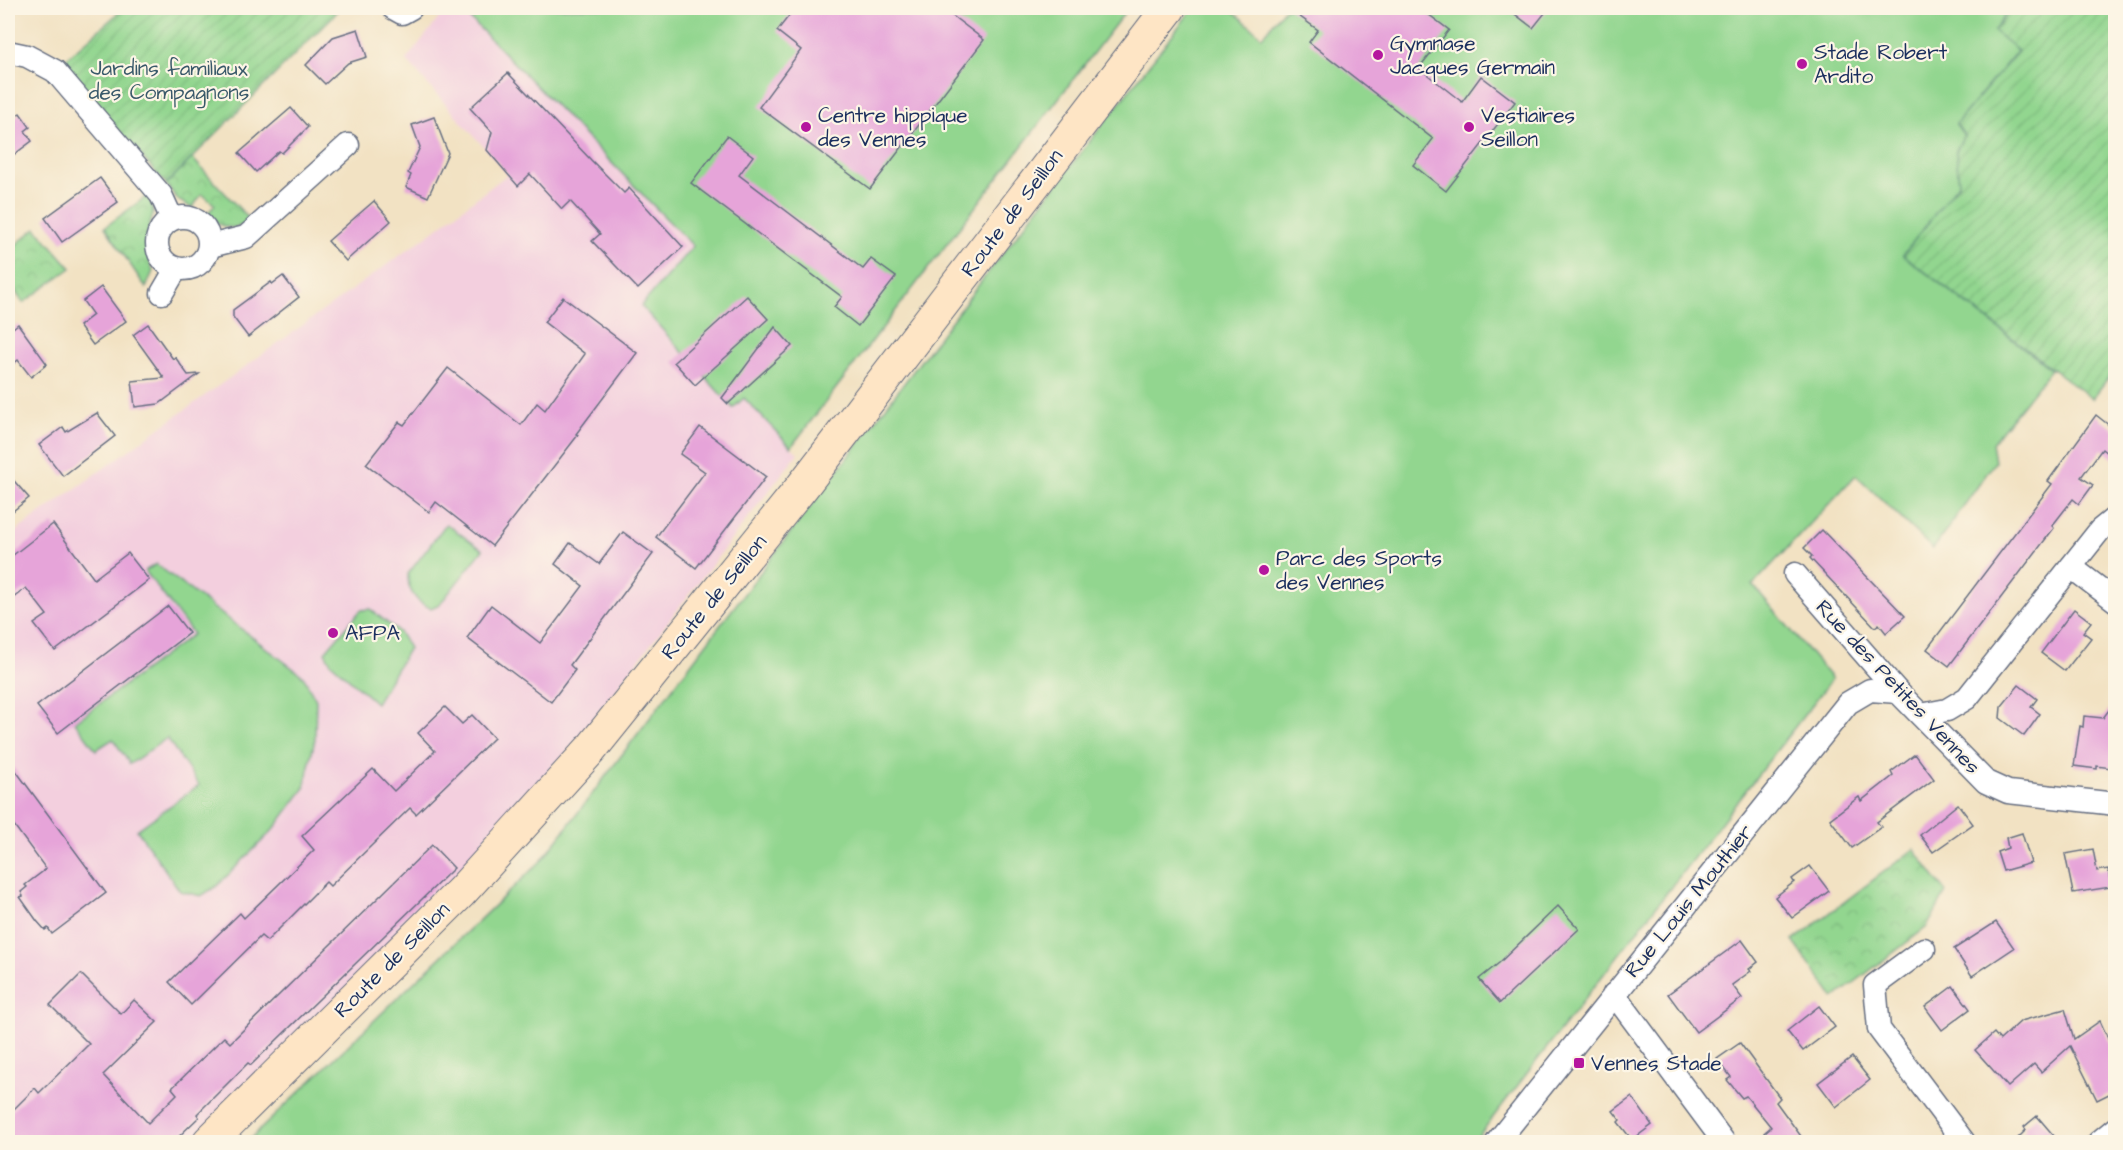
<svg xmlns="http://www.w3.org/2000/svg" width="2123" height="1150" viewBox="0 0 2123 1150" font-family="'Architects Daughter',sans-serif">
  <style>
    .built { fill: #f3cfde }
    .grass { fill: #92d68f; stroke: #568276; stroke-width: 1.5 }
    .park { fill: url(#park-crowns); stroke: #568276; stroke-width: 1.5 }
    .garden { fill: url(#garden-furrows); stroke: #568276; stroke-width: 1.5 }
    .building { fill: #e6a4d9 }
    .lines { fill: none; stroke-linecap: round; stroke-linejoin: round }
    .street-casing { stroke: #666e81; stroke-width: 25 }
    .secondary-casing { stroke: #666e81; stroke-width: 35 }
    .street { stroke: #fff; stroke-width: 22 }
    .secondary { stroke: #fee5c5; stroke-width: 33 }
    .poi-dot { fill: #b5179e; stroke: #fcf5e5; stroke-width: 2 }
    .labels { text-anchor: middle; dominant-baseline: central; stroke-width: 4.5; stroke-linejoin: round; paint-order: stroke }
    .poi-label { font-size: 21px; fill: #1b2f5e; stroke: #fcf5e5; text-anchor: start }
    .park-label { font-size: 21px; fill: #39596a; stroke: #fcf5e5 }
    .street-label { font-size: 21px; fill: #1b2f5e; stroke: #fcf5e5 }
  </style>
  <defs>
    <pattern id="park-crowns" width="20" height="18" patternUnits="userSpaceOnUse" patternTransform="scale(1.5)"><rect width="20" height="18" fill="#92d68f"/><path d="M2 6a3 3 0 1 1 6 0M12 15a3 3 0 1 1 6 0" fill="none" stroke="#7db87e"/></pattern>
    <pattern id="garden-furrows" width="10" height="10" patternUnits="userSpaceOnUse" patternTransform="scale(1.5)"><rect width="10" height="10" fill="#92d68f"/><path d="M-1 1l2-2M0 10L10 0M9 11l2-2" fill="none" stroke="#7db87e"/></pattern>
  </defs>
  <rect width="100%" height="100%" fill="#fcf5e5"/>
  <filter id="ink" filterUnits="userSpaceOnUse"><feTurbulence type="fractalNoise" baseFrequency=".0167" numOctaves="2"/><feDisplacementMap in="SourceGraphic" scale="12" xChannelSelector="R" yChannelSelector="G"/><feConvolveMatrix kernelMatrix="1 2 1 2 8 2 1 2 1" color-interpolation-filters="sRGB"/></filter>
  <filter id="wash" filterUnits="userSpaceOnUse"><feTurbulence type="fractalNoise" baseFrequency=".008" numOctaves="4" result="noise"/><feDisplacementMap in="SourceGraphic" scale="24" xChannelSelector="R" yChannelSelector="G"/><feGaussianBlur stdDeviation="1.35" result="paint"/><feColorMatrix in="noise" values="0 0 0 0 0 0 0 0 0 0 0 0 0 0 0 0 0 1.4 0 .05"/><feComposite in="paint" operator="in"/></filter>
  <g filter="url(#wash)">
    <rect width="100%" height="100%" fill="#f2e2c3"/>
    <path class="built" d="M447,8H460L693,247L641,306L733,408L744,398L791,447L798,453L560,762L470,867L193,1142H8V537L427,236L508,174L406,60Z"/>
    <g class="grass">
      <path d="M460,8H1128L791,447L744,398L733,408L641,306L693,246Z"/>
      <path d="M1193,8H1230L1262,37L1285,8H2011L1994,31L2018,50L1956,124L1964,135L1956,151L1959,183L1903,255L2051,369L1992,443L1995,462L1933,549L1856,475L1753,585L1832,679L1474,1142H247L542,860L980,283Z"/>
      <path d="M446,524L483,550L440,604L431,608C416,603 407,590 408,574Z"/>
      <path d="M156,564L303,676L316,700L315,739L304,789L274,829L217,886L201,896L180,891L137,830L199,785L167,738L130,764L113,739L96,750L75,722L193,634L145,571Z"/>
      <path d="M370,609L399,632L409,648L376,703L331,663L325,652L361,610Z"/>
    </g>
    <g class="park">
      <path d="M192,158L252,222C231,232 223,227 204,217L215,205L202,194L192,208L178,200L166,184Z"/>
      <path d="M147,196C160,216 148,219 147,238C146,249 149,260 153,271L146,288L105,227Z"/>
      <path d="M36,228L71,268L23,303L9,282H8V251Z"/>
      <path d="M1914,849L1946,892L1927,927L1834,998L1793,941Z"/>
    </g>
    <g class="garden">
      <path d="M124,8H341L166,184L60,64Z"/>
      <path d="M2011,8H2115V369L2092,399L1903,255L1959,183L1956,151L1964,135L1956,124L2018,51L1994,31Z"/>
    </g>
    <g id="blocks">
      <g class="building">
        <path d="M795,8H942L984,40L870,189L759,107L801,50L777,31Z"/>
        <path d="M1288,8H1420L1449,30L1419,68L1462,102L1481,76L1515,102L1446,191L1413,165L1433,139L1309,42L1318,30Z"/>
        <path d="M1507,8H1549L1533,28Z"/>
        <path d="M358,29L367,57L348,63L325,84L306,65L333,37Z"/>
        <path d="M508,73L591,160L624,193L629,188L683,247L638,289L592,241L600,234L570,201L562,209L530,174L518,186L487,150L492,132L470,108Z"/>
        <path d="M8,107L15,117L20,113L30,127L25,131L32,141L8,159Z"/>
        <path d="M291,108L308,127L282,153L279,151L256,172L239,153Z"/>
        <path d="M434,117L448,153L428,197L406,187L411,175L408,173L420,147L412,125Z"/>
        <path d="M727,136L753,156L739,175L863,269L871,259L896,277L858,326L834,307L842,297L691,183Z"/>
        <path d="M100,178L118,202L62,242L45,218Z"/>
        <path d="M374,201L391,221L346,261L328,241Z"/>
        <path d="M283,276L299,297L248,337L233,317V310L271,282L272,284Z"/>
        <path d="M101,287L126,321L93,345L79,326L93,315L83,301Z"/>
        <path d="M747,296L768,319L695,385L674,362Z"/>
        <path d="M563,297L637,353L576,434L578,435L492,546L436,502L429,512L366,464L399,422L404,425L448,368L521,425L537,403L545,410L585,354L544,322Z"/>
        <path d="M18,324L47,364L31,377L18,360L8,368V332Z"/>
        <path d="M148,324L173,359L175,357L188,375L199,374L159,404L135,407L132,381L164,378L133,335Z"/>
        <path d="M775,327L792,346L728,404L722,398Z"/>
        <path d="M97,413L115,436L63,476L39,445L63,427L66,432Z"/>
        <path d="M2096,415L2115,430V460L2102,449L2081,477L2093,485L2079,504L2073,499L2052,526L2054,528L1949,666L1927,649L2052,484L2048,481Z"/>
        <path d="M700,427L766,477L696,568L656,537L705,472L680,454Z"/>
        <path d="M8,474L29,498L8,515Z"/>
        <path d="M53,524L94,579L128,553L149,580L55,651L34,624L47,615L26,588L8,602V559Z"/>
        <path d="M1822,530L1905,616L1886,633L1879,624L1875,627L1810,558L1812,556L1804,548Z"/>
        <path d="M623,532L653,554L570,665L575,670L551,702L467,638L491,605L540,643L583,586L555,564L570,543L599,564Z"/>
        <path d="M168,606L189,633L58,733L37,706Z"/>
        <path d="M2074,609L2091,622L2083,632L2091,638L2065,671L2041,653Z"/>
        <path d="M2019,685L2037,699L2031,707L2040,714L2024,736L2000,718L2001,707Z"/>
        <path d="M2115,702V734L2111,768L2097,766V769L2074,766L2080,726L2083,727L2084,716L2103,718Z"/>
        <path d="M445,707L462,724L472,715L494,738L416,814L410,808L330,886L326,882L267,941L261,936L191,1005L169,982L240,913L244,918L314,850L302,836L373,769L394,791L435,751L418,733Z"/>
        <path d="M1915,754L1934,779L1877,822L1881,827L1852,848L1830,819L1859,797L1861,801L1893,776L1891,772Z"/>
        <path d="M8,760L106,893L52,934L48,928L45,930L37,921L20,897L23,896L21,892L27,887L25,885L46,869L8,817Z"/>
        <path d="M1958,804L1973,824L1933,852L1920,835Z"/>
        <path d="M2022,833L2031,863L2003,871L1997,852L2008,848L2006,838Z"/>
        <path d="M432,845L454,868L251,1065L248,1063L197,1114L199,1117L172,1143H8V1115L35,1088L39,1093L89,1044L50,1005L81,974L121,1014L134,1000L157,1022L103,1075L148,1123L177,1094L172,1088L224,1037L230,1043Z"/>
        <path d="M2093,849L2097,871L2108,869L2111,887L2073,893L2065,854Z"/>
        <path d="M1810,866L1829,891L1792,918L1775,897L1794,882L1792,879Z"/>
        <path d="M1558,906L1579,929L1500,1003L1479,979L1499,963Z"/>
        <path d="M1996,922L2014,948L1972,976L1954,949Z"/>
        <path d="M1742,940L1758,962L1749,969L1751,971L1732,985L1742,998L1696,1032L1668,994Z"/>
        <path d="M1953,986L1970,1009L1942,1030L1925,1007Z"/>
        <path d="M1819,1006L1835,1027L1803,1051L1787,1031Z"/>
        <path d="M2065,1009L2074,1039L2100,1021L2115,1054V1091L2097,1100L2070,1046L2041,1072L2034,1064L2008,1087L1975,1050L1994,1033L2000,1040L2021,1021Z"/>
        <path d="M1740,1043L1780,1098L1776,1102L1806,1143H1771L1764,1133L1771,1127L1746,1096L1742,1098L1727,1080L1731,1077L1717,1059Z"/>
        <path d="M1852,1057L1870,1080L1836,1107L1818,1083Z"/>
        <path d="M1632,1097L1652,1125L1632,1140L1618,1122L1620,1120L1613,1111Z"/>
        <path d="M2037,1116L2060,1143H2013L2026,1130L2024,1127Z"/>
      </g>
    </g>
  </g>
  <g filter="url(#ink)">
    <use href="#blocks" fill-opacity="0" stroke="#666e81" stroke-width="1.5"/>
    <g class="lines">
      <defs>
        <g id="street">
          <path d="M393,8L402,13L411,8"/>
          <path d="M8,52L27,56L55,71L161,195L172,219"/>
          <circle cx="183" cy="243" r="26"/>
          <path d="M210,246L246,237L348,145"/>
          <path d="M162,293L176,269"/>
          <path d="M2071,567L2116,601"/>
          <path d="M1795,574L1898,692L1986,782L2008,792L2116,804"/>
          <path d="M1921,715L1947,710L1967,698L2100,530L2116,517"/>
          <path d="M1924,949L1875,985L1879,1029L1964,1142"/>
          <path d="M1614,994L1724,1142"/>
          <path d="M1497,1142L1848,703L1870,690L1898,692"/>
          <path d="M2099,1142L2116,1128"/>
        </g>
        <path id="secondary" d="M209,1142L461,892L591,749L802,487L1169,8"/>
      </defs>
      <use href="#street" class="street-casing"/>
      <use href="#secondary" class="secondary-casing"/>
      <use href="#street" class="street"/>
      <use href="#secondary" class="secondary"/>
    </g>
  </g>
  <g class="poi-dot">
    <circle cx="1378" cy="55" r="6"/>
    <circle cx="1802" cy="64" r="6"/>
    <circle cx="806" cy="127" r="6"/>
    <circle cx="1469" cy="127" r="6"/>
    <circle cx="1264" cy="570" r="6"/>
    <circle cx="333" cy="633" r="6"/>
    <rect x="1573" y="1057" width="12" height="12" rx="3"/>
  </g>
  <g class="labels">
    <g class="poi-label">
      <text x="1390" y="43">Gymnase<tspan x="1390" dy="24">Jacques Germain</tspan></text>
      <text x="1814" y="52">Stade Robert<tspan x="1814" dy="24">Ardito</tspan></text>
      <text x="818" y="115">Centre hippique<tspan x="818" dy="24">des Vennes</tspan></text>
      <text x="1481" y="115">Vestiaires<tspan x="1481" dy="24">Seillon</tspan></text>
      <text x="1276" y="558">Parc des Sports<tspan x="1276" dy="24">des Vennes</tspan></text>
      <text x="345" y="633">AFPA</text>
      <text x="1591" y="1063">Vennes Stade</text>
    </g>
    <g class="park-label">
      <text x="169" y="68">Jardins familiaux<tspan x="169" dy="24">des Compagnons</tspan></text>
    </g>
    <g class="street-label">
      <text transform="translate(1012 213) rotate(-53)">Route de Seillon</text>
      <text transform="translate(714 597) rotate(-51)">Route de Seillon</text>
      <text transform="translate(1898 687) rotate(47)">Rue des Petites Vennes</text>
      <text transform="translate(1689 901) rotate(-51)">Rue Louis Mouthier</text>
      <text transform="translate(392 960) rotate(-45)">Route de Seillon</text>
    </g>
  </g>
  <rect width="2123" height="1150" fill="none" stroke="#fcf5e5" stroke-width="30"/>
</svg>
